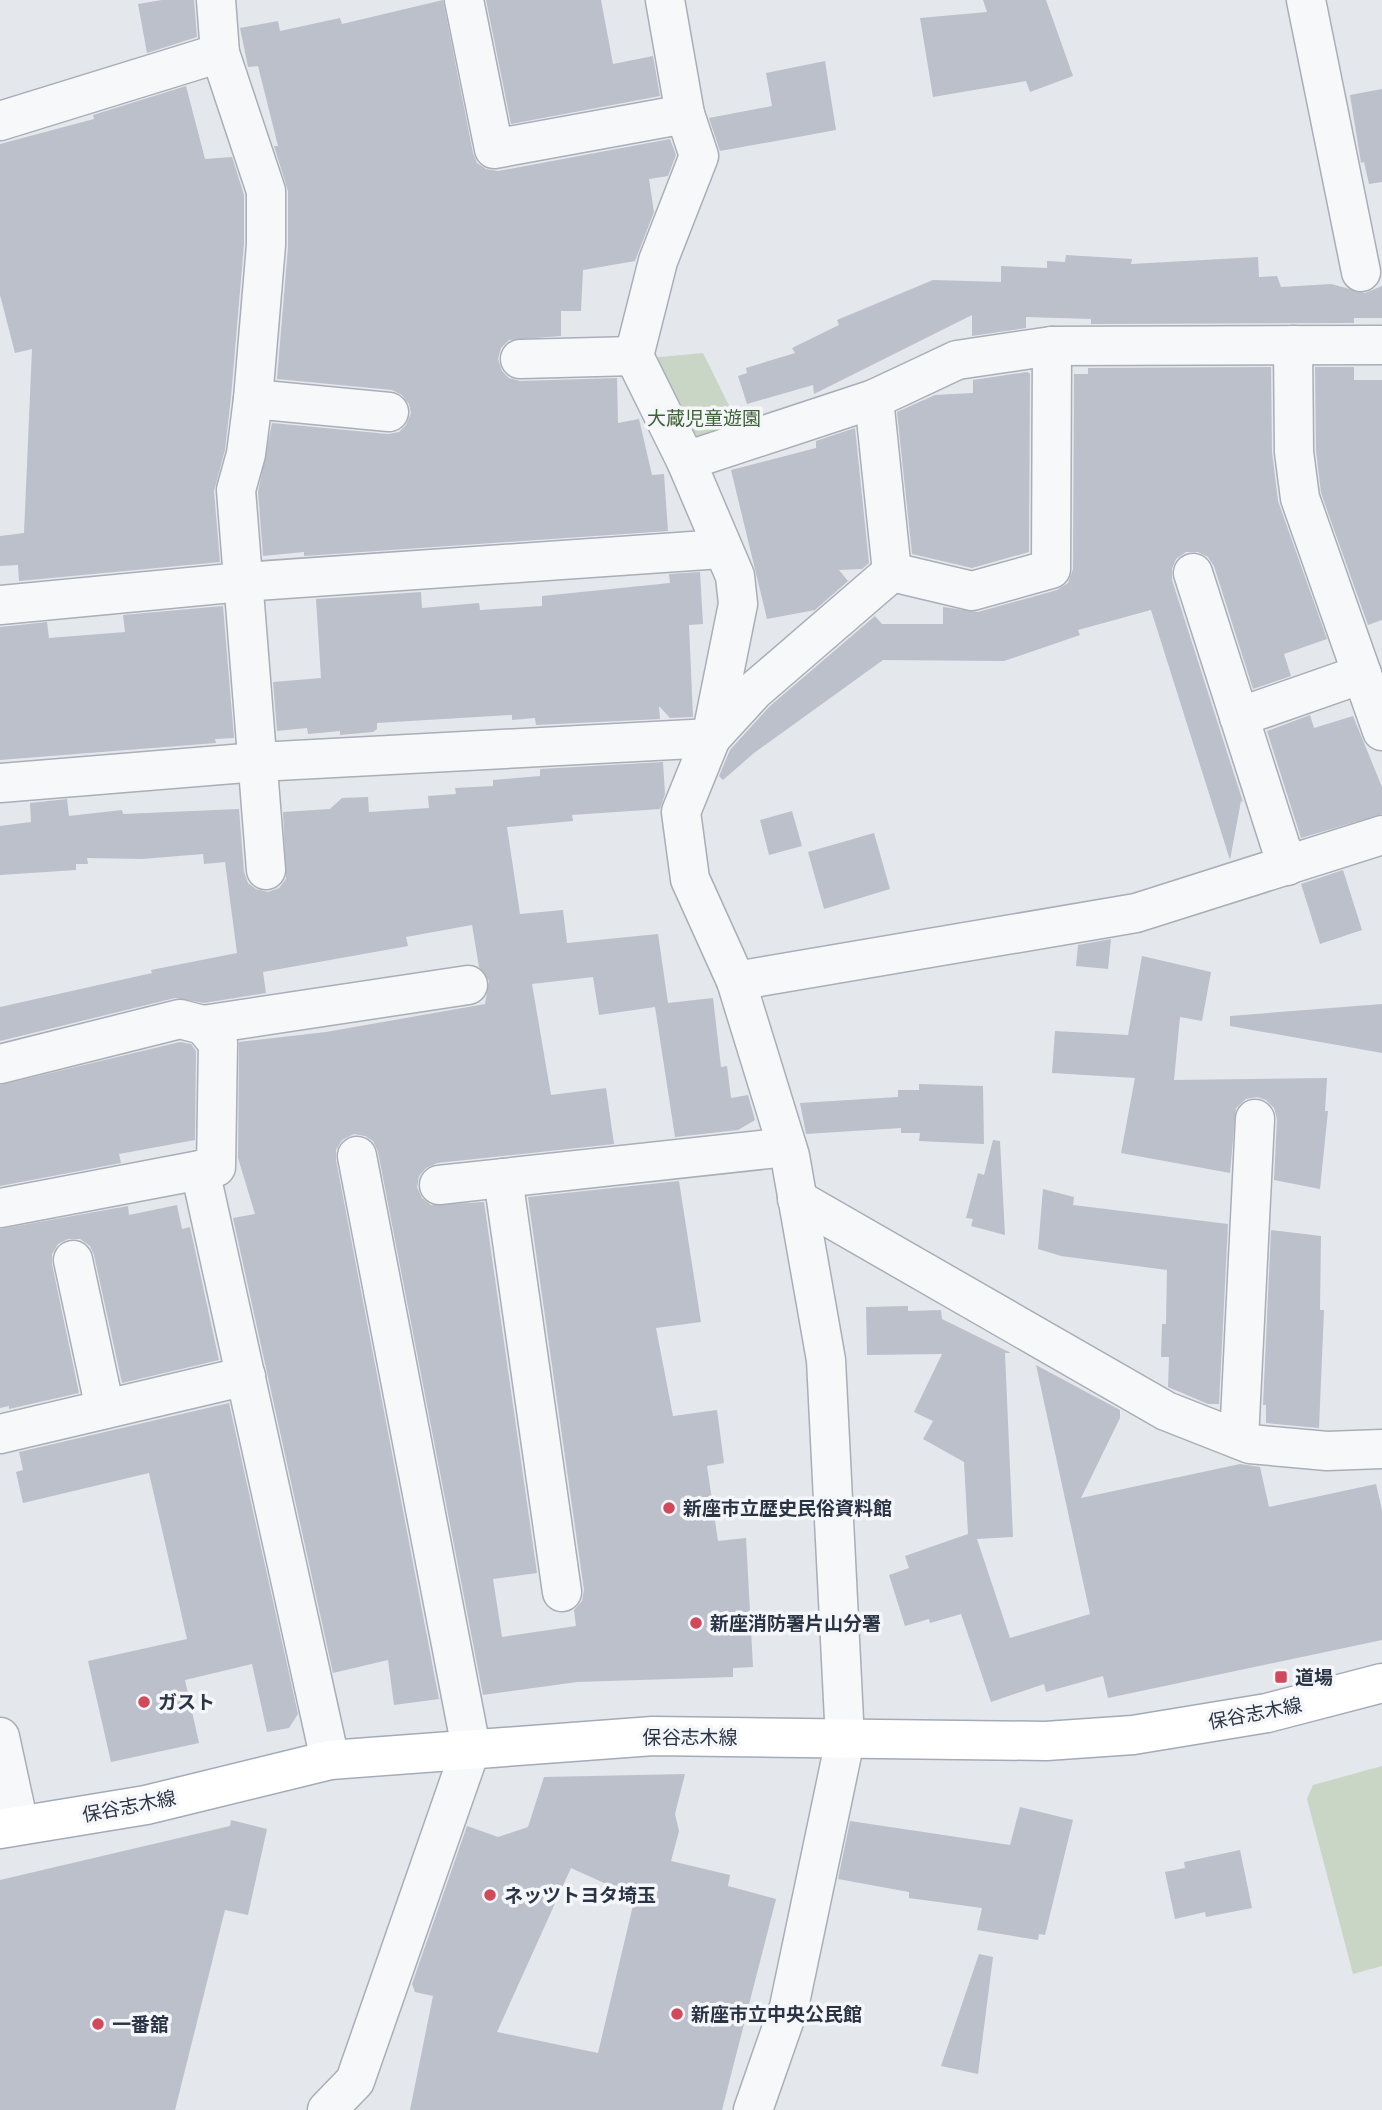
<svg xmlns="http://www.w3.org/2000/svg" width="1382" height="2110" viewBox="0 0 1382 2110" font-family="'PT Sans Narrow','Noto Sans JP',sans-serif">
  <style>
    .green { fill: #c9d6c5 }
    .building { fill: #bbc0ca; fill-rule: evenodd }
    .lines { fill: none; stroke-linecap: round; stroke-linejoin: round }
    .minor-casing { stroke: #a9aeb7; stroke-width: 41 }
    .major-casing { stroke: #a3abb8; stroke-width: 41 }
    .minor { stroke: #f7f8fa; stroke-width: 38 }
    .major { stroke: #fff; stroke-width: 38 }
    .poi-dot { fill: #d1495b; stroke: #f4f6f9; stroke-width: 2.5 }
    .labels { text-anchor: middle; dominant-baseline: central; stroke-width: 7; stroke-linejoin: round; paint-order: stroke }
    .park-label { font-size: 19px; fill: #3f6138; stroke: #f4f6f9 }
    .poi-label { font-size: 19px; font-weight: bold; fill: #2b3445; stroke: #f4f6f9; text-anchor: start }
    .street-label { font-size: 19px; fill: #2b3445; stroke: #f4f6f9 }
  </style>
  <rect width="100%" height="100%" fill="#e4e7ec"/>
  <g class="green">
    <path d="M703,353L743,434L690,453L649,358Z"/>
    <path d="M1382,1766V1966L1353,1974L1307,1799L1313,1785Z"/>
  </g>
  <g class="building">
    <path d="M162,0H194L197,37L147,53L138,4Z"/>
    <path d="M443,0L473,153L477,163L486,169L498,171L670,139L676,155L668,176L649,179L654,212L635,261L583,270L581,311H561V336L509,340L501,348L498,359L502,371L509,378L520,381L617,378L618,423L639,419L652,475L664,474L668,531L304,556V552L263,556L258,492L272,423L388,434L399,432L406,425L411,413L409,404L402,395L392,390L277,379L288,247V191L274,146H278L258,66L248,67L240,28L278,21L280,31L340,18L342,24Z"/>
    <path d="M486,0H601L613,64L653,56L660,96L511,124Z"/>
    <path d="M983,0H1046L1073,76L1030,92L1026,81L933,97L920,18L987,12Z"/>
    <path d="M825,61L836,130L720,151L709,118L772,106L766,73Z"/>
    <path d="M186,86L205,159L232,157L244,195V244L231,397L225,450L214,491L220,562L19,581L18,565L0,566V536L24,533L32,349L15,353L0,295V144L94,119L93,115Z"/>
    <path d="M1382,89V182L1369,184L1364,162L1361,163L1350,95Z"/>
    <path d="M1066,255L1132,259L1131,264L1258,257L1259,277L1277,276L1281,287L1331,284L1365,293L1382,286V318H1354V323L1091,324V319L1026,317V328L972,336V315L814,394L813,385L747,404L738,376L747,373L746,368L795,353L792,348L839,325L837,320L933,280L1001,282V266L1047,268V261L1065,262Z"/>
    <path d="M1271,367L1272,452L1278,501L1327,639L1284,654L1291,676L1253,689L1214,566L1208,557L1198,552H1186L1176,559L1172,569V580L1243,802L1241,801L1230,860L1151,610L1078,630L1080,635L1004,661L883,660L754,753L723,780L719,776L730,750L770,706L875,616L882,624H943V607L978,612L1057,590L1068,583L1073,569L1074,374H1088V368Z"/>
    <path d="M1315,367H1354V380H1382V620L1368,625L1321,493L1316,450Z"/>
    <path d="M1027,372L1030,374L1029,552L972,568L912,554L897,412L935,395L973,393V380Z"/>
    <path d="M855,428L869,563L862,569L839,570L848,581L815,610L767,619L731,470L816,448V441Z"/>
    <path d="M700,572L703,624L689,625L693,717L670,718L659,706L660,719L536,725L535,718L512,720V715L377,723V729L373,732L340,735V731L308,734L307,728L277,731L273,682L321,678L316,599L421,592L422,608L479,603L480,610L542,606V596L670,583L669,574Z"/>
    <path d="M223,606L234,738L215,739L216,743L0,760V627L47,622L49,638L125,632L123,615Z"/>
    <path d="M1310,715L1314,728L1353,716L1382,787V814L1301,838L1267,731Z"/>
    <path d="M663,762L665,794L660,809L572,815L573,821L507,827L520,914L563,910L567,943L658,934L668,1003L713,998L721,1067L727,1066L731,1098L748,1095L755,1120L738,1130L675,1137L655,1007L599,1015L593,977L532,984L551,1095L606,1088L614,1144L437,1163L426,1168L419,1176L417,1187L422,1198L431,1205L484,1202L537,1573L493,1579L502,1637L576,1626L574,1610L582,1601L584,1590L528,1197L679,1181L701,1322L656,1328L673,1416L717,1410L724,1463L707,1466L718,1541L746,1538L753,1667L733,1668V1677L577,1682L483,1695L378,1152L373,1141L365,1136L354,1134L342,1140L336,1150V1160L439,1699L394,1705L388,1660L333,1673L233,1218L255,1214L238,1158L239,1042L326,1032L485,1004L489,981L479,967L472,925L406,937L408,946L263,972L266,993L204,1003L175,998L0,1041V1007L152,973L151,970L237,953L225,862L204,864L203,854L142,859L87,858L88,864H76V870L0,875V826L31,822L30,803L67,799L69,816L122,810L123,814L239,809L244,872L248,883L256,889L268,892L279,888L286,879L283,812L330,809L342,798L368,797L369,812L429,808L428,796L456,794L455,788L493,786V780L540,776V769Z"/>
    <path d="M792,811L802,846L769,855L760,820Z"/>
    <path d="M874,833L890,889L824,909L808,852Z"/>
    <path d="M1343,870L1362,930L1320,944L1301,884Z"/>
    <path d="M1111,939L1108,969L1076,966L1078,945Z"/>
    <path d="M1142,956L1211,972L1202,1021L1180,1017L1174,1080L1327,1078L1325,1111H1328L1320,1189L1274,1180L1277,1119L1274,1108L1266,1100L1257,1097L1246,1099L1236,1108L1230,1173L1121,1153L1135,1078L1052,1073L1055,1031L1128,1035Z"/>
    <path d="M1382,1004V1053L1230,1026V1016Z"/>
    <path d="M180,1042L191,1044L196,1051L195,1140L119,1154L121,1163L0,1186V1085Z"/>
    <path d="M919,1084L983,1086L984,1144L919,1141L920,1133H901V1128L806,1134L800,1103L898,1097V1090H919Z"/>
    <path d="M993,1140L1000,1141L1005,1235L971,1226L973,1219L966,1218L978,1173L984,1175Z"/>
    <path d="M1043,1189L1074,1197L1073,1205L1228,1224L1219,1404H1208L1168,1387L1169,1357H1161L1162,1324H1166L1167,1270L1061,1256L1038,1249Z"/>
    <path d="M177,1205L182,1229L190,1227L219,1360L122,1383L94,1255L90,1246L80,1239H68L58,1244L52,1254V1264L79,1393L9,1409V1406L0,1408V1229L128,1206L129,1215Z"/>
    <path d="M1271,1230L1321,1236L1320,1310H1324L1319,1428L1266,1423V1405H1263Z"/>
    <path d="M908,1306V1311L941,1310L942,1319L1011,1353H1005L1013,1537L977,1539L1010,1638L1090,1614L1036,1365L1120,1410V1418L1081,1498L1240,1464L1260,1467L1269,1507L1376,1484L1382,1510V1640L1108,1698L1103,1676L1046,1692L1044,1684L991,1702L961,1614L930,1623L929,1619L905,1626L889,1575L909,1568L905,1556L968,1534L964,1462L923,1439L933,1421L914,1412L942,1354L867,1355L866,1307Z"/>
    <path d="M229,1403L298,1714L289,1728L267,1732L252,1664L185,1680L199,1743L111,1762L88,1661L187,1639L149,1473L23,1503L16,1472L23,1470L19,1452Z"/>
    <path d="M685,1774L675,1814L679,1831L671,1861L730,1875L728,1886L776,1899L722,2110H410L433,1996L415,1992L412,1984L467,1826L498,1837L528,1827L544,1777ZM571,1868L635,1897L598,2053L497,2032Z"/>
    <path d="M1020,1807L1073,1820L1045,1935L1039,1934L1038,1940L977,1930L982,1908L909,1898V1892L838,1879L850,1821L1010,1845Z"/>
    <path d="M231,1820L267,1829L248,1915L225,1910L175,2110H0V1880L230,1826Z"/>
    <path d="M1240,1850L1252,1908L1206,1917L1205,1912L1175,1919L1165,1872L1185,1868L1184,1862Z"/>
    <path d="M979,1954L993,1957L978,2074L941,2066Z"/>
  </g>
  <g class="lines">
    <defs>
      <g id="minor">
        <path d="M216,0L220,53L266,191V245L253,399L246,454L236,490L266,870"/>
        <path d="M464,0L494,149L685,114"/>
        <path d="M665,0L685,114L699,156L658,261L634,356L686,461L735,576L738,604L711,738L681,812L690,879L736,981L790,1156L826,1360L845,1740L789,2007L753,2110"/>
        <path d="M1306,0L1361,272"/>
        <path d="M0,121L220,53"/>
        <path d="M1293,345L1294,452L1300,498L1382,731"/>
        <path d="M520,359L634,356"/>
        <path d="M253,399L389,412"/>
        <path d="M874,399L892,572"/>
        <path d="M686,461L874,399L957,360L1052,346L1382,345"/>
        <path d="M892,572L972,591L1051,569L1052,346"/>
        <path d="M1193,573L1287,866"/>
        <path d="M0,605L242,582L721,549"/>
        <path d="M1239,717L1362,674"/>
        <path d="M0,783L258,762L711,738L755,690L892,572"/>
        <path d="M736,981L1136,913L1382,835"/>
        <path d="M203,1025L468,985"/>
        <path d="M0,1064L180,1019L203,1025L218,1043L216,1167L0,1208"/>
        <path d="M200,1170L330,1760"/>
        <path d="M503,1178L562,1592"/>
        <path d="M439,1185L787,1147"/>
        <path d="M797,1199L1166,1411L1250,1444L1327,1451L1382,1449"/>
        <path d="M73,1260L105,1409"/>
        <path d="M0,1434L246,1376"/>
        <path d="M1239,1439L1255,1119"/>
        <path d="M0,1737L19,1825"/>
        <path d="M327,2110L355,2081L471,1748L357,1156"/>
      </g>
      <path id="major" d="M0,1829L146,1805L330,1760L653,1736L1046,1741L1133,1735L1267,1713L1382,1683"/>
    </defs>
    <use href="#minor" class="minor-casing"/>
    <use href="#major" class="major-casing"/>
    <use href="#minor" class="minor"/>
    <use href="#major" class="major"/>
  </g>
  <g class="poi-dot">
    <circle cx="669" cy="1508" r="7"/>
    <circle cx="696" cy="1623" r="7"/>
    <rect x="1274" y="1670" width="14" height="14" rx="3.5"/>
    <circle cx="144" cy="1702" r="7"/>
    <circle cx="490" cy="1895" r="7"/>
    <circle cx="677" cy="2014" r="7"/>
    <circle cx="98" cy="2024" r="7"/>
  </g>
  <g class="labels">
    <g class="park-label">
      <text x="704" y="418">大蔵児童遊園</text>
    </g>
    <g class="poi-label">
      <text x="683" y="1508">新座市立歴史民俗資料館</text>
      <text x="710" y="1623">新座消防署片山分署</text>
      <text x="1295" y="1677">道場</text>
      <text x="158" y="1702">ガスト</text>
      <text x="504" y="1895">ネッツトヨタ埼玉</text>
      <text x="691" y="2014">新座市立中央公民館</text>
      <text x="112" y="2024">一番舘</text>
    </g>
    <g class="street-label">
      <text transform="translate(1255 1713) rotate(-11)">保谷志木線</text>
      <text x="690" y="1737">保谷志木線</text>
      <text transform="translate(129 1806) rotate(-11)">保谷志木線</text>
    </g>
  </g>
</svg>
